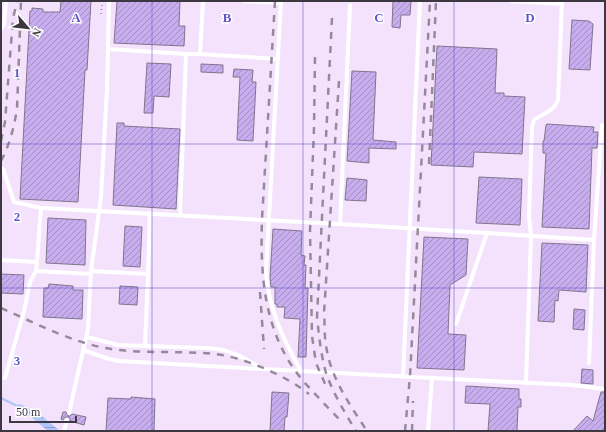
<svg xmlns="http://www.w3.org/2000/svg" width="606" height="432" viewBox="0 0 606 432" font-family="Georgia,serif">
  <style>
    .water { fill: url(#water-rules) }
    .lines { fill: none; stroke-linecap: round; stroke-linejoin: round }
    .stream { stroke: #adc5f8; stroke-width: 2.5 }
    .building { fill: url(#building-hatch); stroke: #7f758e }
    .path { stroke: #968a9d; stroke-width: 1.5; stroke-dasharray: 1 3; stroke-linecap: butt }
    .service { stroke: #fff; stroke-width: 4 }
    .rail { stroke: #95899b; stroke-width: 2.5; stroke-dasharray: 7 7; stroke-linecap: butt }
    .grid { fill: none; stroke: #5d53cb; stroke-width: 1; stroke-opacity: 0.55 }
    .grid-label { font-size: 13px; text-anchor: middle; font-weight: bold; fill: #5d53cb; stroke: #fff; stroke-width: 3; stroke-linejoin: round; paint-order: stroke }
  </style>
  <defs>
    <pattern id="water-rules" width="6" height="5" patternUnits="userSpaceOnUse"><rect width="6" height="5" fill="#adc5f8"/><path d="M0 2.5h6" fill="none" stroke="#8ea1ca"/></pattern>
    <pattern id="building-hatch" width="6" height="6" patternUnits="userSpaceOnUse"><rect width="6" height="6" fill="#c8adee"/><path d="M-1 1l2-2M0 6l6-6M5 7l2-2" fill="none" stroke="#a48ec2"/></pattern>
  </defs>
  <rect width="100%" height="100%" fill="#f4e2fd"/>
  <path class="water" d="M20,404L38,413L60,431H48L31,417L20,412L16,406Z"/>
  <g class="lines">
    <path class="stream" d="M1,398L19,407"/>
  </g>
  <g class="building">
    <path d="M61,1H91L87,70H85L78,202L20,199L30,11H32V8L43,9V12H60Z"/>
    <path d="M117,1H180L179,26H185L184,46L114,43Z"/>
    <path d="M393,1H411L410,15H401L400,28L392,27Z"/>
    <path d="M572,20L589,21L593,24L590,70L569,69Z"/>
    <path d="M437,46L497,49L495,93H504V96L525,97L522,154L474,152L473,167L431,165Z"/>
    <path d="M147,63L171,64L169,97L154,96L153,113H144Z"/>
    <path d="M201,64L223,65V73L201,72Z"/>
    <path d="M234,69L253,70L252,82H256L253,141L237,140L240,77H233Z"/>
    <path d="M352,71L376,72L373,140L396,142V149L369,148V163L347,161Z"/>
    <path d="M117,123H124V126L180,129L176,209L113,205Z"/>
    <path d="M547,124L594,127L593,132H598L597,148H592L589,229L542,227L546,153H543V141H544L546,125Z"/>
    <path d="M479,177L522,179L520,225L476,223Z"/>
    <path d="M347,178L367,180L366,201L345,200Z"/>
    <path d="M48,218L86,220L85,265L46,263Z"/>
    <path d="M125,226L142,227L140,267L123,266Z"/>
    <path d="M273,229L302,231L301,255L305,256L304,265H306L305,288H308L306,357H298L300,319L284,318L285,307H277V304H275V287H271L270,278Z"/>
    <path d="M424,237L468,239L466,275L450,285L448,334L466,335L464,370L417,368Z"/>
    <path d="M542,243L588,245L586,292L559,290L558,301L555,300L554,322L538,321Z"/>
    <path d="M1,274L24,275L23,294L1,293Z"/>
    <path d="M49,284L73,286V290H83L82,319L43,317L44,288H48Z"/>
    <path d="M120,286L138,287L137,305L119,304Z"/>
    <path d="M574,309L585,310L584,330L573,329Z"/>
    <path d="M582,369L593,370V384L581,383Z"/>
    <path d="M466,386L519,389V399H521V407H518L517,431H488L490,404L465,403Z"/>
    <path d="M272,392L289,393L287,417H285L284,431H270Z"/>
    <path d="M601,392H605V427L602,431H573L587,416L593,421Z"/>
    <path d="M131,397L155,399L154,431H106L108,398L131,399Z"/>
    <path d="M63,412H66L68,416H70L72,414L86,417L84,425L70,421V418L68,417H65L63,420L61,419Z"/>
  </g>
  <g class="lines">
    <path class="path" d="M101,14L102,4"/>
    <g class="service">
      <path d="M109,1L108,49L186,54L180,215"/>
      <path d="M243,1L281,3"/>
      <path d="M281,1L266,271C268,308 283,339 301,371"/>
      <path d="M511,1L562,4"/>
      <path d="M1,29L4,24L6,1"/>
      <path d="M186,54H200L203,1"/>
      <path d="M200,54L278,59"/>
      <path d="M3,169L14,202L41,208L340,224L350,5"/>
      <path d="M340,224L487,233L456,324"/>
      <path d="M487,233L594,240"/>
      <path d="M1,260L37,262L41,208"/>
      <path d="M36,271L91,274"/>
      <path d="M91,271L148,274L150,213"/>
      <path d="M87,337L118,345L145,346L148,274"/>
      <path d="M145,346L208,348L224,350L240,356L263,369L432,378L428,431"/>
      <path d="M83,350L109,359L119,361L261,369"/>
      <path d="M589,363L594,240L602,125"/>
      <path d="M403,376L420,1"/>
      <path d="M5,378L24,311L30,282L36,271L37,262"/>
      <path d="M432,378L572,385L605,389"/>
      <path d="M526,383L531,236L529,216L532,127L534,120C543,113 554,112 558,100L562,1"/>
      <path d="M69,413L88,329L91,271L101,197L107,89L108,49"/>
      <path d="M64,431L67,420"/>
    </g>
    <g class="rail">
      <path d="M275,1L262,219C260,278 264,335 304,382C316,395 328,408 340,420"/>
      <path d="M332,18L317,317C319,336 321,355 326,373C333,393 345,413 356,431"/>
      <path d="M315,57L314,128L310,231L312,336L316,363L326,386"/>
      <path d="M339,81L324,313C325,324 324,334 326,345C330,377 350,405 367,431"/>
      <path d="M1,141L5,122L13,18L17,2"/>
      <path d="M1,161C10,144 14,127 17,109L21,1"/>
      <path d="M429,164L436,1"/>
      <path d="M260,292L264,349"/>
      <path d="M1,308C33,322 65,339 100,347C138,355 177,350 215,354C243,357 287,376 309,394"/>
      <path d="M405,431L410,376L430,1"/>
      <path d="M412,431L413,401"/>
    </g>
  </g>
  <path class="grid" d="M152,1V431M303,1V431M454,1V431M1,144H605M1,288H605"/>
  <g class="grid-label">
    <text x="76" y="22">A</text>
    <text x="227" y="22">B</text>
    <text x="379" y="22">C</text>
    <text x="530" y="22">D</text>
    <text x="17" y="77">1</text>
    <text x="17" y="221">2</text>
    <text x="17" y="365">3</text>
  </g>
  <rect width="606" height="432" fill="none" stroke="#3d3741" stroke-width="4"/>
  <g transform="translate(28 28) rotate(118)" stroke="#ffffff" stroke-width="3" paint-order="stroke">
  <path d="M0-3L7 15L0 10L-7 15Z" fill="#3d3741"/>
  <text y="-6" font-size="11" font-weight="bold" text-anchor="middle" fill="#3d3741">N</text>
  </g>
  <path d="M10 416v6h66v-6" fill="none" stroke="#3d3741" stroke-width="2"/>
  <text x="16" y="416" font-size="12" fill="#3d3741" stroke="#ffffff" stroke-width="3" paint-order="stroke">50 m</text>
</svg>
